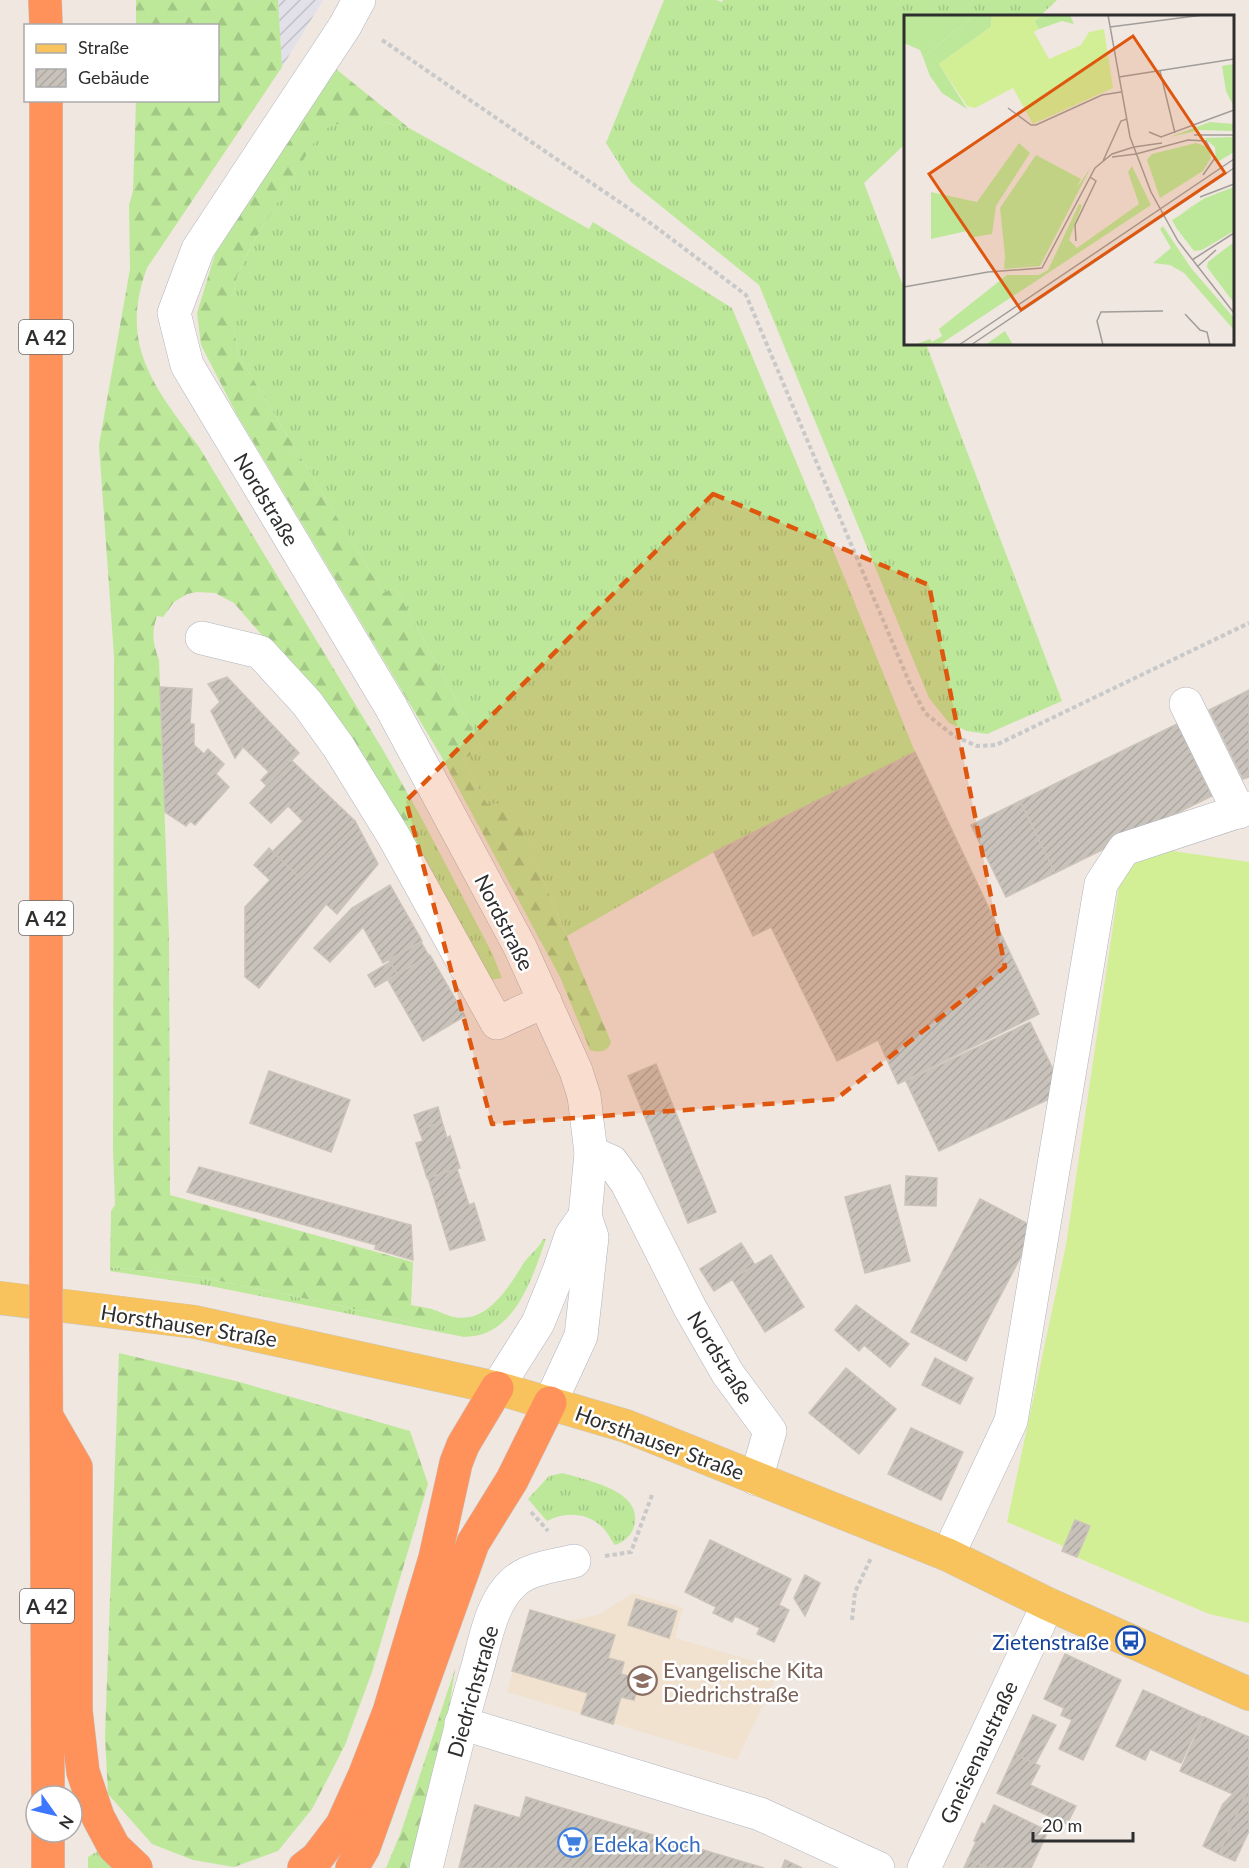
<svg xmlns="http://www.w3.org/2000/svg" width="1249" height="1868" viewBox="0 0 1249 1868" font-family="Lato,sans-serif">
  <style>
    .industrial { fill: url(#industrial-furrows) }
    .education { fill: #f1e2cf }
    .grass { fill: url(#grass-tufts) }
    .forest { fill: url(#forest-firs) }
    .pitch { fill: #d3ef96 }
    .building { fill: url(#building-hatch); stroke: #cbc3b9; stroke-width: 1.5 }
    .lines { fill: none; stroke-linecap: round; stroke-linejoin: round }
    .minor-casing { stroke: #b0b4be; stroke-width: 34 }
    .major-casing { stroke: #c9c9c9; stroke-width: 34 }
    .highway-casing { stroke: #c9c9c9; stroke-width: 34 }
    .path { stroke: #c9c9c9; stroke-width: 4; stroke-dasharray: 4.5 3; stroke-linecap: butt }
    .minor { stroke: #fff; stroke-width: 33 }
    .major { stroke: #f8c35c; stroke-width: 33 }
    .highway { stroke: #ff915b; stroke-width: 33 }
    .highway-bridge-casing { stroke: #c9c9c9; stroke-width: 34; stroke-linecap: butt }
    .highway-bridge { stroke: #ff915b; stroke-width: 33 }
    .marked { fill: #df570e; fill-opacity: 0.2; stroke: #df570e; stroke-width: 4.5; stroke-dasharray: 12 8; stroke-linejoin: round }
    .labels { text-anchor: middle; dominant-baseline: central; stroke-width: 5; stroke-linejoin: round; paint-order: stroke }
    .shield { fill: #fff; stroke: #6d6d6d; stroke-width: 1.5 }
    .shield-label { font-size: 20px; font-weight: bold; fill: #2e2e2e }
    .street-label { font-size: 21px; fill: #2e2e2e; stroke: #fff }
    .transit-label { font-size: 21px; fill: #164399; stroke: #fff; text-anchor: end }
    .education-label { font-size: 21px; fill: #785e54; stroke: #fff; text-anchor: start }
    .shop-label { font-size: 21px; fill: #366cbe; stroke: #fff; text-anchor: start }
    .inset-road { fill: none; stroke: #a29d99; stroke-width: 1.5 }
    .view { fill: #df570e; fill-opacity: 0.15; stroke: #df570e; stroke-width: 3 }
    .inset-edge { fill: none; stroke: #2e2e2e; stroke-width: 3 }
  </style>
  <defs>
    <pattern id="industrial-furrows" width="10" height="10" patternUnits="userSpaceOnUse" patternTransform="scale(1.5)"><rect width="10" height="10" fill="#e2e0e8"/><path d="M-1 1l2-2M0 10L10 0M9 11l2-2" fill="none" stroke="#c2c0c7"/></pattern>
    <pattern id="grass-tufts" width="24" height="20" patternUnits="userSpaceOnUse" patternTransform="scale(1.5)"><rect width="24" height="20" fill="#bde89a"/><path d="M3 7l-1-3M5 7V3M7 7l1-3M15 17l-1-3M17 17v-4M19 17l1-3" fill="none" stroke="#a3c785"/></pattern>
    <pattern id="forest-firs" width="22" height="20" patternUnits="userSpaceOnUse" patternTransform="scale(1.5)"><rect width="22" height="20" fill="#bde89a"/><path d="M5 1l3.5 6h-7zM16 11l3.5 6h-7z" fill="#a3c785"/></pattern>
    <pattern id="building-hatch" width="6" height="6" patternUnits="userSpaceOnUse" patternTransform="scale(1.5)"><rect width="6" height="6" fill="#c8c2bb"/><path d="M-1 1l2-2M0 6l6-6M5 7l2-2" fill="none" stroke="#aca7a1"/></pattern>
  </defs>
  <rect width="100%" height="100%" fill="#efe7e0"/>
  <path class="industrial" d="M278,0H323L282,67Z"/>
  <path class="education" d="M633,1593L683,1608L675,1638L780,1669L737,1760L507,1692L530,1610L565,1621L598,1615Z"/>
  <g class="grass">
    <path d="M664,0H716L722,2L723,0H1057L1040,16H906L905,144L864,183L905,291L906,344H926L1062,701L987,734L967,731L949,723L929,698L759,285L631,182L606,143Z"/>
    <path d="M369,119L409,128L589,229L593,222L732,308L845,579L915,752L714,852L567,936L511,804H487L463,759L483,749L395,587L383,593L239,356L233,325V296L237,276L251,246L321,130L340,121Z"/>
    <path d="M422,819L492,953L502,978L491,980L399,831Z"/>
    <path d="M543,1239H546C534,1272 520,1321 483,1334C477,1336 470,1336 464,1337L210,1286L110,1271V1267L200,1277L341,1306L429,1327L436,1313L432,1309C439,1311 447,1316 454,1317C487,1324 509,1287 523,1264C529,1255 538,1250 543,1239Z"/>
    <path d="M563,1473C587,1481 644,1490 634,1526C632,1535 624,1542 615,1545C610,1539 608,1532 601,1526C586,1512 564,1512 547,1521L528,1499L549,1476Z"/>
    <path d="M98,1851L114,1868H88V1857Z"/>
  </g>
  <g class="forest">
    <path d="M136,0H278L282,67L147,268C118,345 155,388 199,447L383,750L422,819L399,831L305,685L234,603L215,593L197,592L187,594L174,602L163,617L157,616C151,633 153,644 159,660L169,936L170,1195L413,1262L411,1305L432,1309L436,1313L434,1323L429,1327L341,1306L200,1277L110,1267L111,1211L115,1205L113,1149L114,656L99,445L130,269L129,205L133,191L136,101L218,100V26L136,25Z"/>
    <path d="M336,69L409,128C374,120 355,114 321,131L251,246L237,276L233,296V325L239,356L383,593L395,587L483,749L463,759L487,804L511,803L611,1042C608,1052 599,1053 590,1050L560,977L441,756L237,415L201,345L197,313L215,254Z"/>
    <path d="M119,1353L236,1381L410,1431L428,1484L372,1672L345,1745L312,1809L278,1851L234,1867L193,1860L152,1844L108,1794L105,1736Z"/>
    <path d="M455,1669L445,1736L411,1868H386L401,1832Z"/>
  </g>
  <path class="pitch" d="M1159,849L1249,862V1623L1209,1614L1062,1551L1063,1546L1007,1522L1066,1245L1122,865Z"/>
  <g class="building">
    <path d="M227,677L299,753L267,786L261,780L269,772L243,747L235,758L211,711L220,702L208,684Z"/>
    <path d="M160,687L192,689L190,724H194V745L204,754L208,749L224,764L216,774L229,787L195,825L190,821L186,826L165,812Z"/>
    <path d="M1249,690V777L1243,779L1209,710Z"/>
    <path d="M1177,724L1212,796L1055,873L1020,801Z"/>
    <path d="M915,752L1039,1014L898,1084L878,1040L837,1061L771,927L753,936L714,852Z"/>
    <path d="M291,760L355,821L300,878L272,852L303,821L288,806L271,823L250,803Z"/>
    <path d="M1020,801L1055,873L1006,897L971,825Z"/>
    <path d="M355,821L378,864L337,914L326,904L259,988L245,977V907L270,880L254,865L269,848L300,878Z"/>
    <path d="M390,885L422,941L383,963L363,927L330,962L314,948L352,908Z"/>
    <path d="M421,942L429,956L397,974L389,960Z"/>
    <path d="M430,955L465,1016L423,1041L388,980Z"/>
    <path d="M390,962L397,974L375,987L368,975Z"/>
    <path d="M1030,1022L1064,1092L939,1151L906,1081Z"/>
    <path d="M656,1064L716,1212L688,1223L628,1076Z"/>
    <path d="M269,1071L350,1100L331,1152L250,1123Z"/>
    <path d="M438,1107L442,1122L419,1130L414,1115Z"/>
    <path d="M442,1122L447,1138L450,1136L460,1168L427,1178L416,1143L423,1141L419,1130Z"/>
    <path d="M199,1167L411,1225L413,1260L375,1249L376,1245L187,1192Z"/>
    <path d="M457,1169L469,1205L474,1203L485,1240L450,1250L428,1178Z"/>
    <path d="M906,1176L937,1178L936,1206L905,1205Z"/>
    <path d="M890,1185L910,1261L865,1273L845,1197Z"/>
    <path d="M980,1199L1036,1228L966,1361L911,1332Z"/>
    <path d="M741,1243L755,1265L714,1291L700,1269Z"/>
    <path d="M771,1255L804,1307L765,1332L732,1279Z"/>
    <path d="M856,1305L909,1344L890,1367L864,1345L859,1351L835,1330Z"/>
    <path d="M935,1358L973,1378L960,1404L922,1385Z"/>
    <path d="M846,1368L896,1409L859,1454L809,1413Z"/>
    <path d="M911,1428L963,1452L941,1500L888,1474Z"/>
    <path d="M1075,1520L1090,1526L1077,1557L1062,1551Z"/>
    <path d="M710,1540L791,1579L779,1605L789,1610L774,1642L757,1634L760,1628L735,1616L732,1622L713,1613L716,1607L685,1592Z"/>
    <path d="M805,1575L820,1583L805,1616L794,1598Z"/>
    <path d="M636,1599L677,1611L669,1638L628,1625Z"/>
    <path d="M530,1610L615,1635L608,1658L624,1662L621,1674L640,1679L634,1700L621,1697L613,1724L581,1714L588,1693L512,1671Z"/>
    <path d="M1065,1654L1121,1680L1083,1760L1059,1749L1072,1720L1061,1715L1064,1708L1044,1699Z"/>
    <path d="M1143,1690L1203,1717L1181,1763L1150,1749L1145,1760L1116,1746Z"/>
    <path d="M1033,1715L1056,1725L1035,1764L1015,1754Z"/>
    <path d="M1204,1717L1249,1737V1787L1219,1854L1203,1846L1223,1804L1233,1794L1180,1771Z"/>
    <path d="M1015,1754L1040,1766L1030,1785L1076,1806L1067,1824L997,1793Z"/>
    <path d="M1249,1787V1831L1235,1861L1219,1854Z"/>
    <path d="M526,1797L552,1805L764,1868H459L475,1805L520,1818Z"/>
    <path d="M994,1805L1048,1831L1031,1868H988L968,1859L976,1842L974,1841L982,1823L985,1824Z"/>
    <path d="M968,1859L988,1868H964Z"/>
    <path d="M785,1860L802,1868H782Z"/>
  </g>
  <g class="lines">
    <defs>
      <g id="minor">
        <path d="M359,0L345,26L198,249L174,313L187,365L391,707L520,947L576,1071L584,1096L591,1153L585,1216L592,1237L581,1336L550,1403"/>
        <path d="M202,638L260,652L307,703L338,746L393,835L497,1023L545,1001"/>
        <path d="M1186,704L1239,812"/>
        <path d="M591,1153L612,1162L627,1183L690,1308L728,1374L770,1431L756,1479"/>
        <path d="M497,1388L538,1323L559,1271L571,1236L585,1216"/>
        <path d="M948,1555L1011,1421L1101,884L1124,849L1249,808"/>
        <path d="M461,1723L760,1814L878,1868"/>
        <path d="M426,1868C442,1803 457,1737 476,1673C485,1643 490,1603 514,1582C530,1568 554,1566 574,1561"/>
        <path d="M924,1868L1048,1604"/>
      </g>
      <path id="major" d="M0,1298L195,1322L497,1388L626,1426L948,1555L1048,1604L1249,1694"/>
      <g id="highway">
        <path d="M45,0L46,26"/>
        <path d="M46,1263V100"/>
        <path d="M46,1345L48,1796"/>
        <path d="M47,1417L76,1467V1711L83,1772L98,1817L114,1847L136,1868"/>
        <path d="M48,1832V1868"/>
        <path d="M304,1868L317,1858L342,1825L365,1774L389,1712L435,1558L456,1463L463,1445L497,1388"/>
        <path d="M352,1868L364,1847L473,1543L512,1480L550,1403"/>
      </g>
    </defs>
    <use href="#minor" class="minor-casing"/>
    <use href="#major" class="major-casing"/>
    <use href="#highway" class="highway-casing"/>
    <g class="path">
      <path d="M382,40L653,225L746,295L910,684L925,713L954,736L977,746L996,745L1249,623"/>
      <path d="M531,1512L548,1531"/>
      <path d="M605,1556L631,1552L652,1495"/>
      <path d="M852,1620L855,1592L871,1558"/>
    </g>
    <use href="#minor" class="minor"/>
    <use href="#major" class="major"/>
    <use href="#highway" class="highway"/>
    <defs>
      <path id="highway-bridge" d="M46,1263V1345"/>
    </defs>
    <use href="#highway-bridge" class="highway-bridge-casing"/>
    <use href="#highway-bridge" class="highway-bridge"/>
  </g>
  <path class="marked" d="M713,494L929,585L1005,967L836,1099L492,1124L406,801Z"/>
  <defs>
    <symbol id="bus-ring" viewBox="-11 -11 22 22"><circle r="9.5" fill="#fff" stroke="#1a4fb4" stroke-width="1.5"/><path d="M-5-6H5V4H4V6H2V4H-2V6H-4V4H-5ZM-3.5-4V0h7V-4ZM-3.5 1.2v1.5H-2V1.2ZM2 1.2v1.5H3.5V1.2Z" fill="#1a4fb4"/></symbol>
    <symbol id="school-ring" viewBox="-11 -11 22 22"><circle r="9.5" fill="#fff" stroke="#8d6e63" stroke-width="1.5"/><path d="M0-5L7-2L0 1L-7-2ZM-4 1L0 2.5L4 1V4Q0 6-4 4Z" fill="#8d6e63"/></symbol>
    <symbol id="supermarket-ring" viewBox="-11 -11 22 22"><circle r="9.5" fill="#fff" stroke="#3f7fe0" stroke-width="1.5"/><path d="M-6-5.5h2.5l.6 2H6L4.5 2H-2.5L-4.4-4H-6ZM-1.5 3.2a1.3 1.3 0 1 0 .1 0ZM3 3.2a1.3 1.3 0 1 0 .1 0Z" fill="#3f7fe0"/></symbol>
  </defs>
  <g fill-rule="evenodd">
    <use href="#bus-ring" x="1114" y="1624" width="33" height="33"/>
    <use href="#school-ring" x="626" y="1664" width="33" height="33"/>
    <use href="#supermarket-ring" x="556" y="1826" width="33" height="33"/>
  </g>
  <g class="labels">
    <g class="shield">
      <rect x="19" y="320" width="54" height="34" rx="4.5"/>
      <rect x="19" y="901" width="54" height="34" rx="4.5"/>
      <rect x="20" y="1589" width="54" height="34" rx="4.5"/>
    </g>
    <g class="shield-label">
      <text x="46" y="337">A 42</text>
      <text x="46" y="918">A 42</text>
      <text x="47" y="1606">A 42</text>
    </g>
    <g class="street-label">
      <text transform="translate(267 499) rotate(59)">Nordstraße</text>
      <text transform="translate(505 922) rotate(63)">Nordstraße</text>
      <text transform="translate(189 1325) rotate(9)">Horsthauser Straße</text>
      <text transform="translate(721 1357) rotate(58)">Nordstraße</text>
      <text transform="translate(660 1442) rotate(20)">Horsthauser Straße</text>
      <text transform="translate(472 1691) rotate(-74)">Diedrichstraße</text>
      <text transform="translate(978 1752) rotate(-65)">Gneisenaustraße</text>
    </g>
    <g class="transit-label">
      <text x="1109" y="1641">Zietenstraße</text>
    </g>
    <g class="education-label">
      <text x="663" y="1669">Evangelische Kita<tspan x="663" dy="24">Diedrichstraße</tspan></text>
    </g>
    <g class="shop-label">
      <text x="593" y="1843">Edeka Koch</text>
    </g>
  </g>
  <g transform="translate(904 15)">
    <rect width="330" height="330" fill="#efe7e0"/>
    <path d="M0,0H71L19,42L16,35L0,28ZM140,0H166L170,9L158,6L135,14L130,6ZM330,122V137L312,148L311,132L300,123ZM115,128L126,138L92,191L88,219L65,223L63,216L27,224V177L73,187ZM132,140L177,164L138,243L130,249L107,251L101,241L96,193ZM330,172V216L298,235L290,236L273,214L300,192L299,187L276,199L301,183ZM259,211L287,253L330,303V315L280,258L266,250L249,248L267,233L256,214Z" fill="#bde89a"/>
    <path d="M71,0H88L87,12L35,49L63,94L38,78L26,61L19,42ZM306,107L330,109V116L296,115L266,122ZM292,128L304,132L307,143L299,156L256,183L243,145L248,139ZM228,151L247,190L35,330H10L26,324L28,327L38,321L35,314L103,260H135L144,255L175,189L178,190L165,225L173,233L235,189L224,157ZM187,152L136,251L100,254L101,241L107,251L130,249L138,243L163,187ZM299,186L309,196L282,214H273L268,205ZM330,227V288L303,252L304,247ZM101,316L109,330H81Z" fill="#bde89a"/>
    <path d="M330,49V89L329,90L322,76L318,51Z" fill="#bde89a"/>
    <path d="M88,0H140L130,6L135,14L130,17L145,44L177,30L185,17L200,14L209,73L129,109L109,73L71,93L63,91L35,49L87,12Z" fill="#d3ef96"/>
    <path class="inset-road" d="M204,0L226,122L247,177L274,226L330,298M206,12L299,0M256,56L271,118M215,62L330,44M104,93L127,110H132L198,80L217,77M245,117L257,122L330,95M290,120H330M230,132L258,128M232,139L284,125L302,126L311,143L299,160M208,142L232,139M199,146L217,106L223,104M296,182L330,169M172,226L171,210L192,166L186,162M288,245L330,218M293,252L312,235M0,272L84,257L138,253L191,153L208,139L230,132M281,299L296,315L303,317L306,330M55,330L330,144M67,330L330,153M199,330L193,306L197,297L259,296"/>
    <path class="view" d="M229,21L321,158L117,295L25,159Z"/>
    <rect width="330" height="330" class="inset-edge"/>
  </g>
  <rect x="24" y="24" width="195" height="78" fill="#ffffff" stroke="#ababab" stroke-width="1.5"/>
  <rect x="36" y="44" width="30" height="9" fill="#f8c35c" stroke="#ababab" stroke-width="1.5"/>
  <text x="78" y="54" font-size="18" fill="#2e2e2e">Straße</text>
  <rect x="36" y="69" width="30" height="18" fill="url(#building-hatch)" stroke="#ababab" stroke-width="1.5"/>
  <text x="78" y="84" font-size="18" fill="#2e2e2e">Gebäude</text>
  <g transform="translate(54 1814) rotate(124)"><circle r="28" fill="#ffffff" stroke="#ababab" stroke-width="1.5"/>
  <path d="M0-4.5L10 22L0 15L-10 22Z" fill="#3d76ff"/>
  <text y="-9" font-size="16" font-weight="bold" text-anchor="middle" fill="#2e2e2e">N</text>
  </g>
  <path d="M1033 1832v9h100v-9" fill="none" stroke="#2e2e2e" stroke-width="3"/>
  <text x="1042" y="1832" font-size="18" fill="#2e2e2e" stroke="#ffffff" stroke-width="4.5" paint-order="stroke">20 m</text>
</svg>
